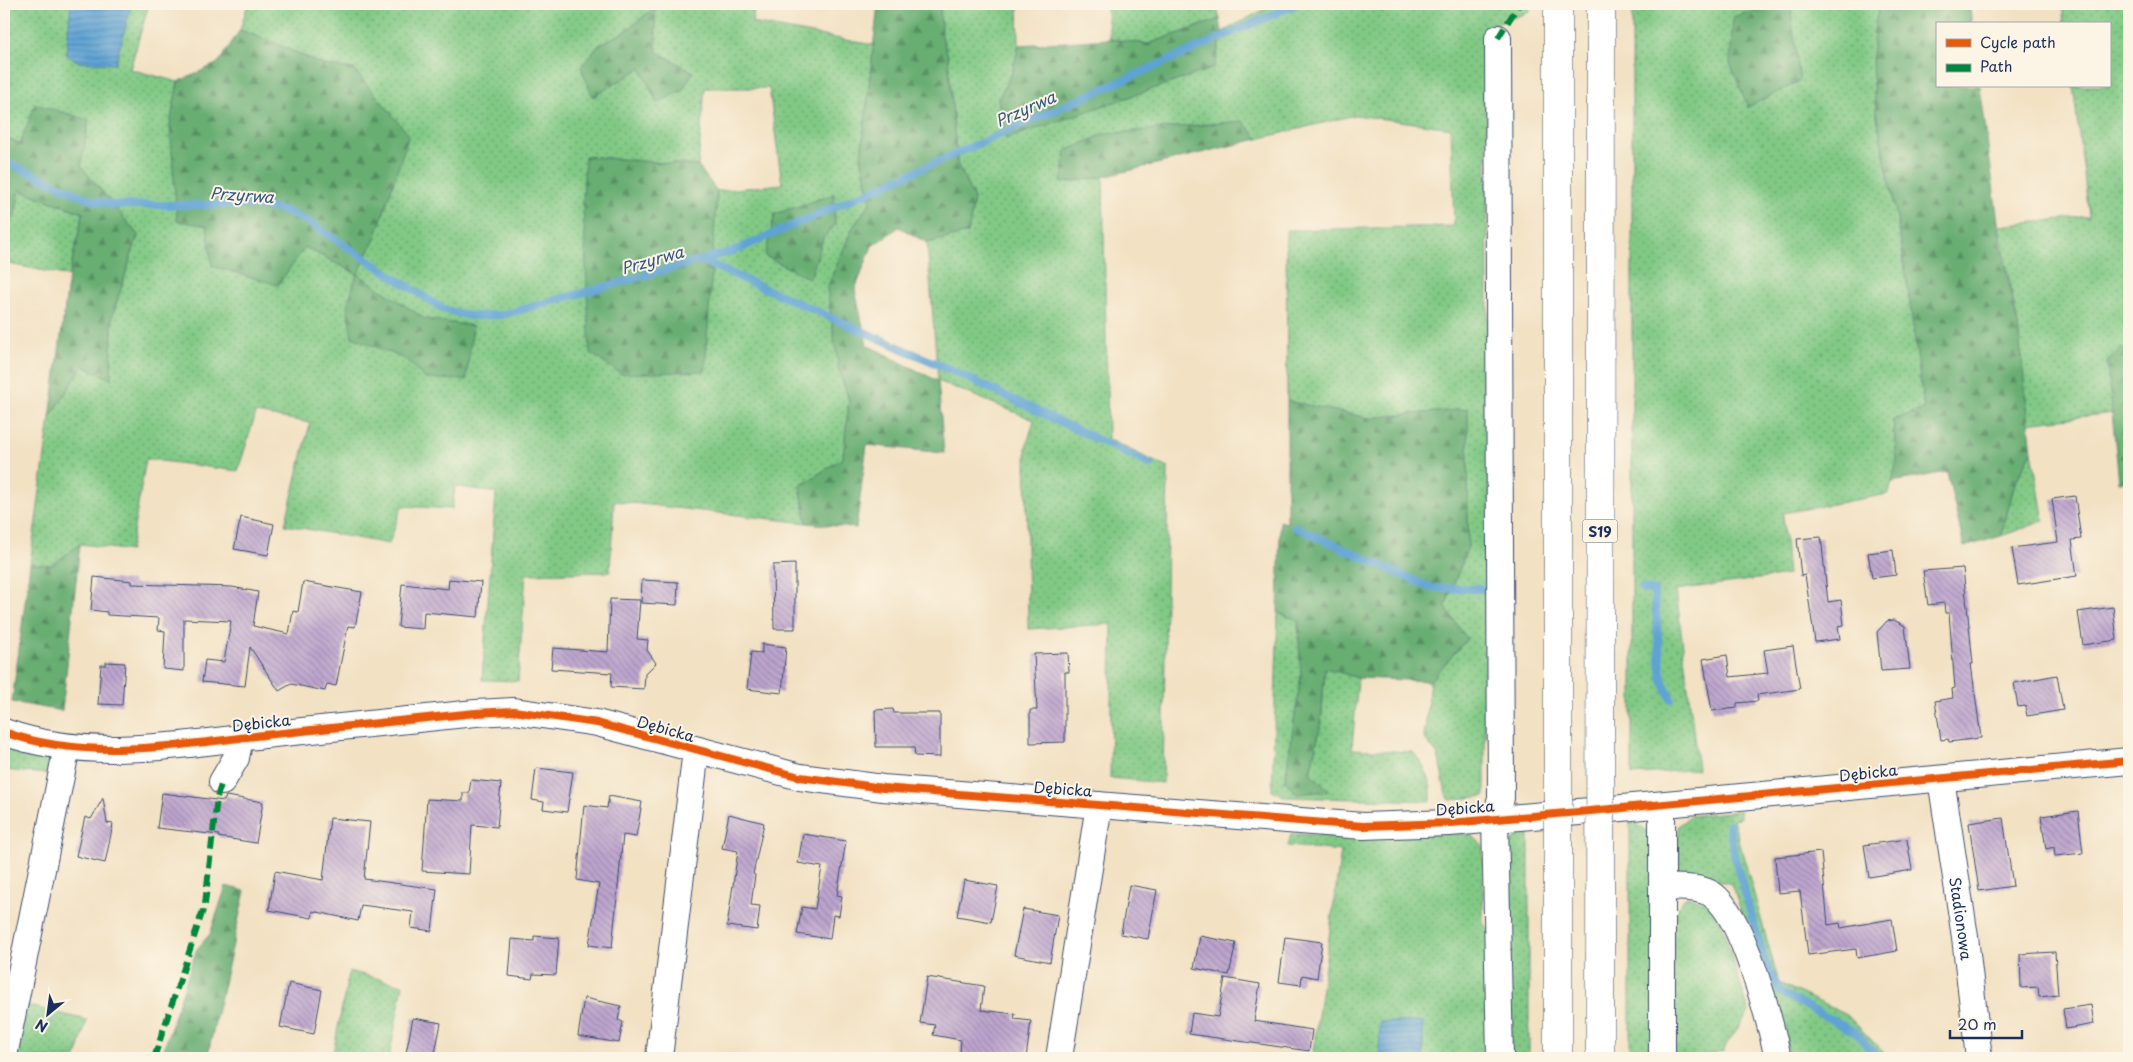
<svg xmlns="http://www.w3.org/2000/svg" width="2133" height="1062" viewBox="0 0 2133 1062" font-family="'Playpen Sans',sans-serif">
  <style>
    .grass { fill: url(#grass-dots); stroke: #4e7c72; fill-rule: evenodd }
    .forest { fill: url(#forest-firs); stroke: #426e68 }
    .water { fill: url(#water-rules); stroke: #3d6999 }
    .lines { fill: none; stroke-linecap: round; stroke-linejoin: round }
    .stream { stroke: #5fa3d4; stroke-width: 8 }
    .building { fill: url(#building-back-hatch) }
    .minor-casing { stroke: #3b4a6d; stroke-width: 28 }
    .minor { stroke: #fff; stroke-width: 26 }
    .highway-bridge-casing { stroke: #3b4a6d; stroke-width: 29; stroke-linecap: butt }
    .highway-bridge { stroke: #fff; stroke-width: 28 }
    .quiet { stroke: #00873e; stroke-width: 6; stroke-dasharray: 12 6; stroke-linecap: butt }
    .cycleway-casing { stroke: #fcf5e5; stroke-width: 11 }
    .cycleway { stroke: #e8590c; stroke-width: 8 }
    .labels { text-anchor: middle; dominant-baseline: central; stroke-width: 4; stroke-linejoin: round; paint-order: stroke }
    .shield { fill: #fcf5e5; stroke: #5e6a86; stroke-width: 1 }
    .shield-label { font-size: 14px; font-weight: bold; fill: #1b2f5e }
    .street-label { font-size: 15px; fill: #1b2f5e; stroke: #fcf5e5 }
    .water-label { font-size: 16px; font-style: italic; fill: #335887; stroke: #fcf5e5 }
  </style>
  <defs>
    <pattern id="grass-dots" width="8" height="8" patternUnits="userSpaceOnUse" patternTransform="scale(1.25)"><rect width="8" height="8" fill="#81c985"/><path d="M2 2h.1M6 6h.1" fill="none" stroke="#69a470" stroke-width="1.8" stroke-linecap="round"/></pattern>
    <pattern id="forest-firs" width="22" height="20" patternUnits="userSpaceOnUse" patternTransform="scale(1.25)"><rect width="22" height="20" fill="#68ad72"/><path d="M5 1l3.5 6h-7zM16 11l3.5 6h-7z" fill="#558d61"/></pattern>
    <pattern id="water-rules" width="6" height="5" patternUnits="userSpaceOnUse" patternTransform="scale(1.25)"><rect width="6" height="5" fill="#5fa3d4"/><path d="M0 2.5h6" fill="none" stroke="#4e85af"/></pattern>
    <pattern id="building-back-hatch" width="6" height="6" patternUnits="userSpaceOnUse" patternTransform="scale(1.25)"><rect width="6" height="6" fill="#bda5ce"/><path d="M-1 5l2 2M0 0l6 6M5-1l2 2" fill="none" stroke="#9987aa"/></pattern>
  </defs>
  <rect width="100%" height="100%" fill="#fcf5e5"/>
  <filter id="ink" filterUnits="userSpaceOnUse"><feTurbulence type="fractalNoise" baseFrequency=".02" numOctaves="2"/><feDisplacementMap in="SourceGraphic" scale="10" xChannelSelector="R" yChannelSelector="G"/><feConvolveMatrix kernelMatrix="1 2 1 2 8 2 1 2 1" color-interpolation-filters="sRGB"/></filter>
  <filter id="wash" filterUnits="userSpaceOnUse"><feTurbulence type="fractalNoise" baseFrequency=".0096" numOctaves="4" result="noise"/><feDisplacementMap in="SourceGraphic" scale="20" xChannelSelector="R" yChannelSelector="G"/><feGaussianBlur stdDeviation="1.12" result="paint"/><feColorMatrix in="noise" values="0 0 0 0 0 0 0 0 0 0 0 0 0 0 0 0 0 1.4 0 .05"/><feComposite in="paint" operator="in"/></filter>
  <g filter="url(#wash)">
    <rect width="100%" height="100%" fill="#f2e1c3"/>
    <g class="grass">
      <path d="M4,4H149L130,69L178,82L170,125L207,226L304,247L357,274L354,69L323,65L275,43L240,30L248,4H755L752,23L874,45L861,157L871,201L852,229L839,371L849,400L843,458L800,486L807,523L614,501L610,572L526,574L518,681L482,680L496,493L455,486L452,509L402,506L389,544L285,525L310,423L256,413L238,471L146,459L130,551L81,544L52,565L30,564L50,418L83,366L111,379L112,317L138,235L81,166L4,137ZM655,7L656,51L693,72L657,103L641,68L599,45L626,31ZM705,88H769L782,184L717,191L709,291L585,156L698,166ZM834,195L835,225L823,238L810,278L788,266ZM358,275L425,319L473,326L425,379L405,359Z"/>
      <path d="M940,4H1018L1019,45L1012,73L998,99L1006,138L1214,68L1222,32L1274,4H1529L1530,12L1498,23L1486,50L1491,694L1485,714V796L1450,800L1446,794L1438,755L1424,738L1430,681L1467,639L1445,607L1468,547V409L1369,418L1287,401L1286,230L1454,226L1451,128L1355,115L1258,139L1242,121L1104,134L1066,151L1061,183L1103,177L1108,439L1168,468L1163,783L1110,778L1112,624L1028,629L1026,448L1034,420L938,381L927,243L968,233L974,199L957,163L948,56L941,33Z"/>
      <path d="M1106,4H1216L1220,19L1148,44L1110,39Z"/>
      <path d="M1632,4H1775L1733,18L1799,81L1790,4H1880C1859,71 1886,156 1898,224C1908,286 1916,347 1924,409L1893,420L1897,461L1889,494L1783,513L1788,575L1676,590L1698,769L1632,775Z"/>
      <path d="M2062,4H2129V352L2121,348L2107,362L2113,413L2027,423L2018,326L1999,226L2089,216L2073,86H2109V24H2064Z"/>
      <path d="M20,190L83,213L69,276L5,263L4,272V213L14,219Z"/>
      <path d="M2032,451L2044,521L2001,536L2015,483Z"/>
      <path d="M1278,613L1298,620L1301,676L1285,781L1310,773L1321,724L1325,668L1358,678L1352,749L1413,752C1426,768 1432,780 1431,801L1285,797L1272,790Z"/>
      <path d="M4,744L48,758L47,774L4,770Z"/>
      <path d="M1740,811V818L1733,819L1779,983L1847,1015L1889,1058H1790L1772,993L1731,884C1715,879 1692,879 1679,871L1678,826L1690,816Z"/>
      <path d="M1630,820L1645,829L1653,839L1654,1058H1630Z"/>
      <path d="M1456,833L1471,835L1483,845V923L1491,932V1058H1312L1341,851L1288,846L1291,834L1387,837Z"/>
      <path d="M1520,833L1529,834V1058H1509L1508,850L1511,842Z"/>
      <path d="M1686,896L1716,905L1749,1012L1726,1045L1724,1051L1695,1058H1674L1673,925L1679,906Z"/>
      <path d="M349,971L403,985L389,1058H332Z"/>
      <path d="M21,1004L87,1020L76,1058H7Z"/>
    </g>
    <g class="forest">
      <path d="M878,4H940L941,33L948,56L957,163L974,199L968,233L927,243L899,227L872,246L855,290L867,345L938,381L944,453L867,445L856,528L807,523L800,486L843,458L849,400L839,371L827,288L852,229L871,201L861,157Z"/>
      <path d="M1775,4H1790L1800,81L1748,107L1730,63L1733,17Z"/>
      <path d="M1880,4H1969L1972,24H1937V86H1980L2001,245L2018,326L2032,451L2015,483L2001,536L1964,547L1947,472L1892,482L1897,461L1893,420L1924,409C1916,347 1908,285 1898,224C1886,156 1859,71 1880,4Z"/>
      <path d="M655,7L656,51L693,72L682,91L657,103L641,68L593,97L581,67L599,45L626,31Z"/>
      <path d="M1220,19L1222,32L1214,68L1006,139L998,99L1012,73L1019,45L1110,39L1148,44Z"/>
      <path d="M240,30L275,43L323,65L354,69L409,135L375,239L358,274L425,319L473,326L466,380L425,379L405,359L352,337L347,306L357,274L305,247L278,285L212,266L207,226L177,221L170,125L178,82L218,63Z"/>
      <path d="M35,104L89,120L81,166L138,235L112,317L111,379L83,366L50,418L69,276L83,213L20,190L14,219L4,213V137L20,144Z"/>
      <path d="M1243,121L1258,139L1103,177L1061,183L1066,151L1104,134Z"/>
      <path d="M585,156L698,166L717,191L705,371L621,374L590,353L583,202Z"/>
      <path d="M834,194L835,225L823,238L810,279L765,256L775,214Z"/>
      <path d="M2121,348L2129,352V481L2119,482L2107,362Z"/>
      <path d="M1287,401L1369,418L1468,409V547L1445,607L1467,639L1430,681L1358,678L1325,668L1321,724L1310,773L1330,791L1297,794L1285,781L1301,676L1298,620L1278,613L1280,521L1287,523Z"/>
      <path d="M80,544L62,711L12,702L30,564L52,565Z"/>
      <path d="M226,886L245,891L207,1058H161L196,950L210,934Z"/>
    </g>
    <g class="water">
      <path d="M71,4H132L115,64L79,62L66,54Z"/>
      <path d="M1380,1022H1423V1058H1379Z"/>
    </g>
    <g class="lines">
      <g class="stream">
        <path d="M4,161L91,200L112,205H254L286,211L312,224L443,309L470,316L502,315L734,251L1297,4"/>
        <path d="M700,260L951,370L1151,465"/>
        <path d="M1295,527L1431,588L1482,589"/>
        <path d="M1642,588L1654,591L1662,680L1671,699"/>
        <path d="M1729,824L1735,859L1765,962L1780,992L1856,1033L1878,1058"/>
      </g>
    </g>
    <g id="blocks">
      <g class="building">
        <path d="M2075,496L2081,539L2072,540L2077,576L2018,585L2012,548L2058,542L2052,499Z"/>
        <path d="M241,517L274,524L268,555L234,549Z"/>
        <path d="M1821,537L1828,602L1841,600L1844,625L1838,626L1840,639L1815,642L1805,575L1801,576L1797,539Z"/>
        <path d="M1893,550L1896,575L1872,578L1868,553Z"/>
        <path d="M795,564V629H774L773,565Z"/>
        <path d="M1963,568L1973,664H1971L1981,738L1949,742L1948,739L1941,740L1935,701L1953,698L1952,689L1955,688L1949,613H1945L1944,603L1928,605L1923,571Z"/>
        <path d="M94,577L132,581V584L232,587L258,592L253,626L289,634L293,611L298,612L303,582L362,592L355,627L348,626L336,686L327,684L325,691L291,684L279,691L250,647L245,686L202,682L205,660L224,662L231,621L184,619V671L163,669L165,631L158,630L159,618L107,615V612L91,610Z"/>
        <path d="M449,579L481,582L478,617L424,612L423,629L398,627L402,584L448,589Z"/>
        <path d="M642,580L678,582L677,605L641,603Z"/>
        <path d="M610,599L640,600L637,639L648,640L647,650L656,663L645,674L644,689L611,687L612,673L551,669L553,648L608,652Z"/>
        <path d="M2113,607L2117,640L2083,645L2078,612Z"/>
        <path d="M1894,620L1905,626L1910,669L1881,671L1877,632L1887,621Z"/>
        <path d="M762,644L786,647L782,693L747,689L751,652L762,653Z"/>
        <path d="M1793,646L1800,689L1757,695L1758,701L1737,703V708L1712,711L1703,659L1727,655L1730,677L1768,673L1764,650Z"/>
        <path d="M1068,653L1069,672H1065V742L1030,743V710H1037L1034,654Z"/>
        <path d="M106,662L125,663L122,705L98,704L101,665H106Z"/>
        <path d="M2057,675L2063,710L2027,716L2025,706L2018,707L2014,683Z"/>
        <path d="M893,709L894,713H940V757L915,756L914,747H876L875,710Z"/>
        <path d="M536,768L573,772L567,812L543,809L544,802L532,800Z"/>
        <path d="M471,780L501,783L497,827L472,825L469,874L422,871L427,799L463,801V793H469Z"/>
        <path d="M162,793L224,801L226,796L263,802L256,843L218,837L219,835L157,828Z"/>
        <path d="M609,796L642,802L636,837L623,835L612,948L589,945L599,884L577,880L584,805L607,808Z"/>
        <path d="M103,798L107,823L113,824L105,863L76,856L85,817L91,819Z"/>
        <path d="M2078,811L2083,853L2055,856L2054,847L2046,849L2041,816Z"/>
        <path d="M729,814L764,823L753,874L755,875L751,905L760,906L757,930L727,926L738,851L722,848Z"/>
        <path d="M330,818L370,822L364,879L437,889L432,931L411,928L413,912L361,905L358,921L313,911L312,918L269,910L275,871L323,880Z"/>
        <path d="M2003,818L2013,886L1979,891L1969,823Z"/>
        <path d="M803,834L846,841L837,895L842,896L839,916L833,915L830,939L797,934L802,907L815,909L822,867L798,863Z"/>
        <path d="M1907,839L1912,870L1869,877L1864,845Z"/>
        <path d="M1821,852L1828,925L1840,923L1841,928L1892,919L1897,951L1857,958L1856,949L1808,955L1800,891L1778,893L1775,857Z"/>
        <path d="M964,880L998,886L991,922L957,916Z"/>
        <path d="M1129,885L1157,890L1148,939L1121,934Z"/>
        <path d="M1023,909L1058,915L1050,962L1014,955Z"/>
        <path d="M534,936L559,938L556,975L533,974L532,979L509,976L512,939L534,941Z"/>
        <path d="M1200,936L1236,943L1229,975L1194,968Z"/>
        <path d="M1285,937L1322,942L1317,978L1302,975L1301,985L1279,982Z"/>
        <path d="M2055,952L2058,995L2039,997L2038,987L2021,988L2020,954Z"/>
        <path d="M927,977L984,986L981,1010L1015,1014L1014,1019L1031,1021L1026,1058L991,1055V1058H964V1054L960,1053L961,1040L933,1035L935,1025L920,1023Z"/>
        <path d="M1225,978L1260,984L1254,1021L1312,1030L1309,1051L1189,1034L1192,1013L1218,1017Z"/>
        <path d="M289,983L322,990L314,1034L280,1027Z"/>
        <path d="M584,998L621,1006L618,1020L623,1022L619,1043L578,1036Z"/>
        <path d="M2091,1005L2094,1024L2066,1029L2063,1009Z"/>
        <path d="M413,1018L441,1023L434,1058H405Z"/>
      </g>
    </g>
  </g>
  <g filter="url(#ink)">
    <use href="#blocks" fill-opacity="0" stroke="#3b4a6d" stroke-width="1"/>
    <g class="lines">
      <defs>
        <g id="minor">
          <path d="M1498,38L1501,798L1495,819L1500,1058"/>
          <path d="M4,732C87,762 178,745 264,735C334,728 405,720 476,713L514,711L597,723L800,777L883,788L1363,826L1450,823L1579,812L2129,761"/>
          <path id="s1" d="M1941,779L1965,937L1979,1058"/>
          <path d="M222,782L236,758L240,738"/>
          <path d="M1662,805V1058"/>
          <path d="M1663,887C1678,888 1700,886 1713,895C1743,916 1770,1021 1778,1058"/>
          <path d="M4,1056L67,747"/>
          <path d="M659,1058L696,750"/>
          <path d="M1059,1058L1099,805"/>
        </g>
      </defs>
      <use href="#minor" class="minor-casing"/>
      <use href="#minor" class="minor"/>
      <defs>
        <g id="highway-bridge">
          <path d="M1558,1058V4"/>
          <path d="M1600,1058L1601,4"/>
        </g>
      </defs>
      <use href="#highway-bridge" class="highway-bridge-casing"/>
      <use href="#highway-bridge" class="highway-bridge"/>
      <g class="quiet">
        <path d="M1498,38L1519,4"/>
        <path d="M154,1058L205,904L217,797L222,782"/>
      </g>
      <defs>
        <path id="cycleway" d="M4,732C87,762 178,745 264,735C334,728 405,720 476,713L514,711L597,723L800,777L883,788L1363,826L1450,823L1579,812L2129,761"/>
      </defs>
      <use href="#cycleway" class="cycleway-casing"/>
      <use href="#cycleway" class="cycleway"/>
    </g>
  </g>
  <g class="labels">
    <rect class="shield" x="1582.5" y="519.5" width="35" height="23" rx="4"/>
    <g class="shield-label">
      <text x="1600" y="531">S19</text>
    </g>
    <g class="street-label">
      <text transform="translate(261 722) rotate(-6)">Dębicka</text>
      <text transform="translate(666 728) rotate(16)">Dębicka</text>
      <text transform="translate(1868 772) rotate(-6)">Dębicka</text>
      <text transform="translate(1063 788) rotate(4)">Dębicka</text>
      <text transform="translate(1465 807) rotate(-4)">Dębicka</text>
      <text stroke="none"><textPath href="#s1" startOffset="141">Stadionowa</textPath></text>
    </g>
    <g class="water-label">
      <text transform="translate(1025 108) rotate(-24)">Przyrwa</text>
      <text transform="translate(242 194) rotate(4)">Przyrwa</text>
      <text transform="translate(652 259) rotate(-16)">Przyrwa</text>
    </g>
  </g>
  <rect width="2133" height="1062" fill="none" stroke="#fcf5e5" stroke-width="20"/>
  <rect x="1936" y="22" width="175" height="65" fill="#fcf5e5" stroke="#a2a6af"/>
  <rect x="1946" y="39" width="25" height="8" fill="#e8590c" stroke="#a2a6af"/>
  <text x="1980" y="48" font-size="15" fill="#1b2f5e">Cycle path</text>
  <rect x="1946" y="64" width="25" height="8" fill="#00873e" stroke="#a2a6af"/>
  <text x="1980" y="72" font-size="15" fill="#1b2f5e">Path</text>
  <g transform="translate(48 1014) rotate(209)" stroke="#fcf5e5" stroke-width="4" paint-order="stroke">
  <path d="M0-4L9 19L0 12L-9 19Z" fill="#1b2f5e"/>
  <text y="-8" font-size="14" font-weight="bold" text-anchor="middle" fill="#1b2f5e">N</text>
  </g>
  <path d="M1950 1030v8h72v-8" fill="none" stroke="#1b2f5e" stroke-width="2.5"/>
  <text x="1958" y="1030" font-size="15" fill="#1b2f5e" stroke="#fcf5e5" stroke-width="4" paint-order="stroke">20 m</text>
</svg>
